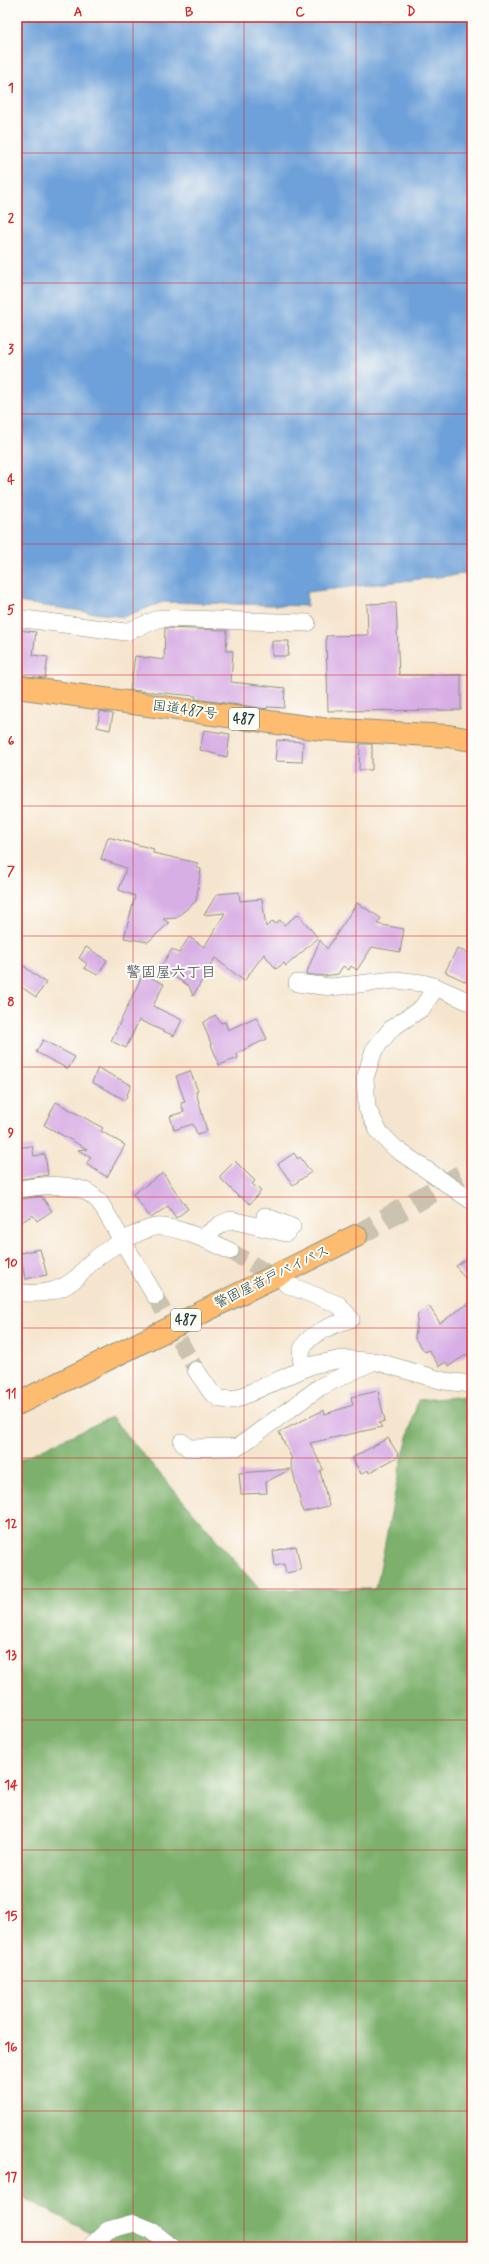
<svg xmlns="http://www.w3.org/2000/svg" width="489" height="2264" viewBox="0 0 489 2264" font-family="Mynerve,'Klee One',sans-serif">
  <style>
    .forest { fill: #7bb06c; stroke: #4d7650 }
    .water { fill: #6ea1d9; stroke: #466f86 }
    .building { fill: #d8afe5 }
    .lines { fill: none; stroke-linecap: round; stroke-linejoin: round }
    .street-tunnel { stroke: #cbc3af; stroke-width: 17; stroke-dasharray: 17 8; stroke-linecap: butt }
    .highway-tunnel { stroke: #cbc3af; stroke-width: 22; stroke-dasharray: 22 11; stroke-linecap: butt }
    .street-casing { stroke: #8a9181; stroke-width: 18 }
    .highway-casing { stroke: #8a9181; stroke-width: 24 }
    .street { stroke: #fff; stroke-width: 17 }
    .highway { stroke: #febc70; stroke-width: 22 }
    .grid { fill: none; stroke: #d62828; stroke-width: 1; stroke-opacity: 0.55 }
    .labels { text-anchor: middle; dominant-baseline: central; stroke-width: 4; stroke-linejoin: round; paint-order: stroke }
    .shield { fill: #fdfcf7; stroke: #62766e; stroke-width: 1 }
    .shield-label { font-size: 13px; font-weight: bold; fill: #1f3d34 }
    .street-label { font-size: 14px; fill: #1f3d34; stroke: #fdfcf7 }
    .neighbourhood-label { font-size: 15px; font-weight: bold; fill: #606572; stroke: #fdfcf7 }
    .neatline { fill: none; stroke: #d62828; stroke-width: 1.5 }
    .grid-label { font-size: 13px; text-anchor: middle; font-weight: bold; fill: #d62828 }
  </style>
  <rect width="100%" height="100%" fill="#fdfcf7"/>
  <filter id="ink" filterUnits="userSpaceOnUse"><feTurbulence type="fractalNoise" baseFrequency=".025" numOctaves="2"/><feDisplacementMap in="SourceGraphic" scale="8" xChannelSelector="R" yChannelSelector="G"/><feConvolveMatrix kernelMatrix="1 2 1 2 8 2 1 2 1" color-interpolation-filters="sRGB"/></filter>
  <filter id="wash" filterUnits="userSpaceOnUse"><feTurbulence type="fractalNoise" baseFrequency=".012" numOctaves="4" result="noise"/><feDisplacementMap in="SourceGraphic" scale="16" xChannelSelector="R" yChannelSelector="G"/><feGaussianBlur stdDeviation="0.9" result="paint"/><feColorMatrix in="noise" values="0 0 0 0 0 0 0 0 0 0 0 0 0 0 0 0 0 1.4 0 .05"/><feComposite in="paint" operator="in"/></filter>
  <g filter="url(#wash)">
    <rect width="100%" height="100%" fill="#f6e5ce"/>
    <path class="forest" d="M472,1396V2247H118L17,2194V1461L111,1417L260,1590L376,1589L400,1467L418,1400Z"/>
    <path class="water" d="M17,17H472V573L307,592V606L163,602L123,617L17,602Z"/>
    <g id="blocks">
      <g class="building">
        <path d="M396,603L399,675H461V710L328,711L326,636L368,635L367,604Z"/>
        <path d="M165,628L227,630L226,651H233L231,682L285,688L284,708L267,707V709L195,699L196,696L130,690L135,656L164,660Z"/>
        <path d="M18,630L36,632L33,655L48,657L45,678L17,675Z"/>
        <path d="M272,641H289L288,656H272Z"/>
        <path d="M100,711L113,714L110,730L97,727Z"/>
        <path d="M204,730L230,734L227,757L200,750Z"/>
        <path d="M277,740L303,742L302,762L275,761Z"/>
        <path d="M360,744H372V770H359Z"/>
        <path d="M108,837L154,849L153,853L198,863L196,868L201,869L196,901L176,918L163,919L169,923L148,942L124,938L135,896L119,890L126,868L101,859Z"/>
        <path d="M239,892L240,901L262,899L266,927L273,921L275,924L280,920L284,925L298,914L318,938L286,966L284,963L276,969L264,954L244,981L215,958L193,996L189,986L160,968L172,949L179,953L189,937L204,947L225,913L204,915L217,894Z"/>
        <path d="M357,903L381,918L377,924L404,929L400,952L372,947L357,970L351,966L349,970L343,966L338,974L324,976L306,974L320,940L327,949Z"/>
        <path d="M86,947L107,960L98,975L84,968L87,964L79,958Z"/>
        <path d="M457,949L472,954V976L469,983L445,972Z"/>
        <path d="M17,961L46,983L36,997L17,984Z"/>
        <path d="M143,974L164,984L153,1006L182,1020L174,1036L139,1020L126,1048L111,1041Z"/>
        <path d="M215,1015L221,1023L225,1022L228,1030L256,1017L267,1039L237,1053L238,1058L219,1065L203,1023Z"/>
        <path d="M43,1040L75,1057L68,1069L36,1052Z"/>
        <path d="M98,1068L131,1085L125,1100L92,1082Z"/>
        <path d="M190,1071L198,1091L196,1092L207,1131L197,1134L193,1124L174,1130L170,1116L184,1112L181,1103L185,1102L176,1076Z"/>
        <path d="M56,1102L103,1128L101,1131L125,1145L107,1177L86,1164L91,1157L78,1150L87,1149L44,1125Z"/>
        <path d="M32,1146L34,1156L45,1154L48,1175L17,1180V1148Z"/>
        <path d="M294,1153L298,1159L300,1157L311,1172L293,1185L278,1164Z"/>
        <path d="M235,1161L255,1181L252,1184L261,1191L250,1204L240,1196L239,1197L219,1177Z"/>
        <path d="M163,1173L188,1209L176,1218L168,1206L151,1218L133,1194Z"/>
        <path d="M41,1196L52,1211L37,1221L33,1215L17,1225V1200Z"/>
        <path d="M40,1249L47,1275L25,1279L20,1253Z"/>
        <path d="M472,1255V1288L456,1266Z"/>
        <path d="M472,1301V1351L449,1366L446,1362L439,1366L429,1350L425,1352L415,1339L418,1313L429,1306L440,1323Z"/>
        <path d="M378,1391L385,1421L379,1423L382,1427L310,1443L323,1469L320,1471L329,1506L303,1512L290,1460L292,1459L279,1432L324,1410L325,1414L353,1405L351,1397Z"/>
        <path d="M388,1438L399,1456L369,1473L368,1470L361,1474L352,1458Z"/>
        <path d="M291,1469L266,1482L267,1493L241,1494L239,1473Z"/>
        <path d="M296,1546L301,1570L286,1573L284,1564L275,1566L273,1551Z"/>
      </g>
    </g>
  </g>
  <g filter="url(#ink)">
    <use href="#blocks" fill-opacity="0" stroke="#8a9181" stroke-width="1"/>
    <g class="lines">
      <g class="street-tunnel">
        <path d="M230,1251L281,1281"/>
        <path d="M155,1296L196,1370"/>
      </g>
      <path class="highway-tunnel" d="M356,1236L472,1169"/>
      <defs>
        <g id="street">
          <path d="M17,618L126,632L161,618L307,623"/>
          <path d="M297,983L331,987L395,980L422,983L436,987L472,1003"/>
          <path d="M436,987L422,1008L392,1028L374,1050L365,1078L367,1108L379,1132L396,1149L472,1201"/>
          <path d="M17,1190C37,1185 63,1183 83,1190C89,1192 94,1197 99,1201L155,1296"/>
          <path d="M202,1238L221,1224L231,1220L286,1233L292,1227L265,1216"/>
          <path d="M286,1284L339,1305L351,1319C335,1324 301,1335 301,1356C301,1360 303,1365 303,1369"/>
          <path d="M17,1292C37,1295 59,1293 75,1279C82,1274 87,1265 94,1260C107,1249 139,1230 155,1227C173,1224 214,1243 230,1251"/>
          <path d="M196,1370L211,1392L220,1399L234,1400L312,1365L342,1359L378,1362L444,1381L472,1384"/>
          <path d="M182,1442L188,1448L238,1447L320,1387L374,1361"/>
          <path d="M90,2247L108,2230L134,2223L151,2230L172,2247"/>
        </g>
        <g id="highway">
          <path d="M17,687L321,729L448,736L472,740"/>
          <path d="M17,1404L356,1236"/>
        </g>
      </defs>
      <use href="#street" class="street-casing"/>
      <use href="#highway" class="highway-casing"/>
      <use href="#street" class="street"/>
      <use href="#highway" class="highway"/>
    </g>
  </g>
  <path class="grid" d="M133,17V2247M244,17V2247M356,17V2247M17,153H472M17,283H472M17,414H472M17,544H472M17,675H472M17,806H472M17,936H472M17,1067H472M17,1197H472M17,1328H472M17,1458H472M17,1589H472M17,1720H472M17,1850H472M17,1981H472M17,2111H472"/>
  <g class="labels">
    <g class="shield">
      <rect x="229" y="708" width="30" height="22" rx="3"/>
      <rect x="171" y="1309" width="30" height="22" rx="3"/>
    </g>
    <g class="shield-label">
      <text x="244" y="719">487</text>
      <text x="186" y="1320">487</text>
    </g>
    <g class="street-label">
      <text transform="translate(185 710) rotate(8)">国道487号</text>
      <text transform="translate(272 1277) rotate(-26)">警固屋音戸バイパス</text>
    </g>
    <g class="neighbourhood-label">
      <text x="171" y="973">警固屋六丁目</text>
    </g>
  </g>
  <rect width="489" height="2264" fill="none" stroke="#fdfcf7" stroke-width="44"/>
  <rect x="22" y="22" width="445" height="2220" class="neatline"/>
  <g class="grid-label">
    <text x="78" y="16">A</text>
    <text x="189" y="16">B</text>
    <text x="300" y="16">C</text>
    <text x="411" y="16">D</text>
    <text x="11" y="92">1</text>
    <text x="11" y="222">2</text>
    <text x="11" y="353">3</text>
    <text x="11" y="484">4</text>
    <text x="11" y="614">5</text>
    <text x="11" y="745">6</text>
    <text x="11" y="875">7</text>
    <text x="11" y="1006">8</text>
    <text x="11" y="1137">9</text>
    <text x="11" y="1267">10</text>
    <text x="11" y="1398">11</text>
    <text x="11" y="1528">12</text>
    <text x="11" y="1659">13</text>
    <text x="11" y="1789">14</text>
    <text x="11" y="1920">15</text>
    <text x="11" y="2051">16</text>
    <text x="11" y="2181">17</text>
  </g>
</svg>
